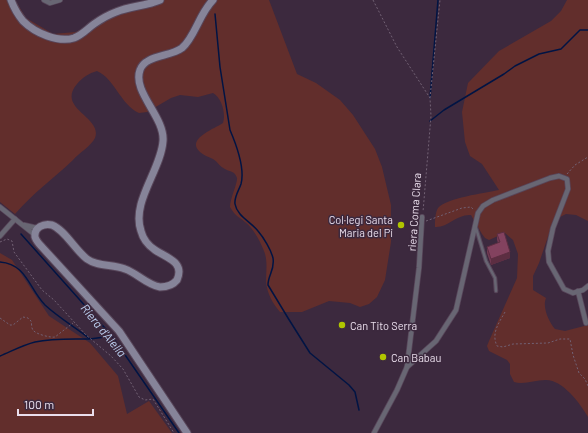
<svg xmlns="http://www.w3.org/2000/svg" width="588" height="433" viewBox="0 0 588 433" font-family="Barlow,sans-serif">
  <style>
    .green { fill: #622e2c }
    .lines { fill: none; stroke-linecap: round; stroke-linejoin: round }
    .stream { stroke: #001444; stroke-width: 1.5 }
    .lane-casing { stroke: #58465a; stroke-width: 4.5 }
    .street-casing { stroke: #58465a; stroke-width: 6 }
    .secondary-casing { stroke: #58465a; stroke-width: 9 }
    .path { stroke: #726174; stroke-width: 1; stroke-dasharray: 2 2; stroke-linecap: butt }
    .lane { stroke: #686673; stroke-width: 2.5 }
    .street { stroke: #686673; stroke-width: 4.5 }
    .secondary { stroke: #868499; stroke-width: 7 }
    .wall { fill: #713952 }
    .shaded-wall { fill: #5c2e42 }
    .building { fill: #83425f; stroke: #5c2e42 }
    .poi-dot { fill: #b0c500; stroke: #3c293e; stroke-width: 1.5 }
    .labels { text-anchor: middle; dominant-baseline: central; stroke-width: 3; stroke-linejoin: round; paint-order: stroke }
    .street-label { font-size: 11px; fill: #eadeec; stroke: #3c293e }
    .poi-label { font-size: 11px; fill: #eadeec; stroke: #3c293e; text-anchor: start }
    .water-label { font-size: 12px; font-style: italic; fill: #bed2f3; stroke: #3c293e }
  </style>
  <rect width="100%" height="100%" fill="#3c293e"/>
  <g class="green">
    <path d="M0,0H15L26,18L53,34L76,32L115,10L148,0H269L297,74L316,83L340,100L353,115L375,149L382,167L391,205V242L385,280L377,297L369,304L360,307L350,303L329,301L302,312H280C273,304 267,293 266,282C266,271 268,261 264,251C260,241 254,229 245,222C238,216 236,217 230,207C230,199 238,182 237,178C235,171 230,172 225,169C220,167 218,162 213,159C209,157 203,155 200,152C185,139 216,128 223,123C226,114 222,98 213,93L198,97L180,95L171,98L147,112L139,113C120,104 115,79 97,71C89,73 82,78 77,84C56,109 103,117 95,138C91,146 79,153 73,160C54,178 32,194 15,214L0,202Z"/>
    <path d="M567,0H588V221L576,215L566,214L558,218L552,225L539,263L533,276V290L546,298C542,307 549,322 555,329L565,331L588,325V417C580,403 562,379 545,380C535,380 524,385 514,382L510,374V364L507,360L489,351L487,346L489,341L517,278L518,254L513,240L505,233L489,240L485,238L482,234L471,215C456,214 448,228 435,227C435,221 435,213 438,208C446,198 485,193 499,190L482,164L470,156L465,142L462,112L468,83L499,51L551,21L561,11Z"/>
    <path d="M0,253L12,260L49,316L90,343L118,376L127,414L149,401L172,433H0Z"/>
  </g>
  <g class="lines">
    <g class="stream">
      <path d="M215,14L220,67L230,130C236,144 245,169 241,184C239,190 234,197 235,204C237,216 251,222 258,231C264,238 271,250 273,258C275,270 268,275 268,285L288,318L310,353L349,385L355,392L359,410"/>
      <path d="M430,98L438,0"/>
      <path d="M430,121L444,110L504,74L515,66L539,54L561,49L580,30H588"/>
      <path d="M21,234L112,336L179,433"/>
      <path d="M0,262C27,264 29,289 45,305C59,318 75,327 90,339L112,336"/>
      <path d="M0,356C12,351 23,345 35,342C53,338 72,339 89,339"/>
    </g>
    <defs>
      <path id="lane" d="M476,228L486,261L495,278L496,291"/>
      <g id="street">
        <path d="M44,0L50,3L60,0"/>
        <path d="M0,207L35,235"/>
        <path d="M24,225L37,228"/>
        <path d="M0,236L15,219"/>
        <path d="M578,291L586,323"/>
        <path d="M407,367L436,341L456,310L478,213L483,206L493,200L550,178L559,176L567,179L568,189L553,228L548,251L549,262L564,289L573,293L583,290L588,286"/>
        <path d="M374,433L397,390L407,367L419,268L422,217"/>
      </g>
      <g id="secondary">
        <path d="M11,0C14,8 18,15 23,21C35,33 58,43 74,38C82,35 87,29 94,24C101,19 108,15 116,12C130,6 146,6 160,0"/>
        <path d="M187,433L119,331L42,247C39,244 36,240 35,237C34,227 44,223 52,225C65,230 75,250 87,259C98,267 113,264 125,269C137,273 147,285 160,287C166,287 173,285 177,280C185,262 167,258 155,250C149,246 143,239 141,231C131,202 161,170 163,141C165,117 132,92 140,70C145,55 170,57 182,48C195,37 199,14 213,0"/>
      </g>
    </defs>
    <use href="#lane" class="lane-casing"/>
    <use href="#street" class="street-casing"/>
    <use href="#secondary" class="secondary-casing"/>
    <g class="path">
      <path d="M373,0L397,47L430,98L431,116L423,212"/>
      <path d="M430,98L440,0"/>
      <path d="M567,174L575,165L588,157"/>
      <path d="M426,221L462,208L471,207L474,210"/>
      <path d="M0,242L7,239L12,241L14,252L42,290L54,300L86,335L111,356L123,369L139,397L145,400L153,399L174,433"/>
      <path d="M505,312C499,323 491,333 497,346L503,347L513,344L548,343L560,339H570L573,355L579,373L585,379L588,386"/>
      <path d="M0,318L10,325H13L23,317L28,318L31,321C32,323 31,328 33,330C35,334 51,338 55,337L73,323"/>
    </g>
    <use href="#lane" class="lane"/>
    <use href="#street" class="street"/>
    <use href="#secondary" class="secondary"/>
  </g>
  <path class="wall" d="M497,234L510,258L491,265L487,253V247L498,243L497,240Z"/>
  <path class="shaded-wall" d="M510,252V258L491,265V259Z"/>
  <path class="building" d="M504,232L510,252L491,259L487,247L500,242L497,234Z"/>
  <g class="poi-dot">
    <circle cx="401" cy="225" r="4"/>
    <circle cx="342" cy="325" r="4"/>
    <circle cx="383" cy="357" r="4"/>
  </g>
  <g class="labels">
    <g class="street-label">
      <text transform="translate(414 212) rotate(-86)">riera Coma Clara</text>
    </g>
    <g class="poi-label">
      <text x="393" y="219" text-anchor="end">Col·legi Santa<tspan x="393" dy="13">Maria del Pi</tspan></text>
      <text x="350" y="325">Can Tito Serra</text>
      <text x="391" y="357">Can Babau</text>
    </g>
    <g class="water-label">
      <text transform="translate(104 330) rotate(51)">Riera d'Alella</text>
    </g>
  </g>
  <path d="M18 409v6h75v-6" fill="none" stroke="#eadeec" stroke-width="2"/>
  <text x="24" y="409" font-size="12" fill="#eadeec" stroke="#3c293e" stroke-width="3" paint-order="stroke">100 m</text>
</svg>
